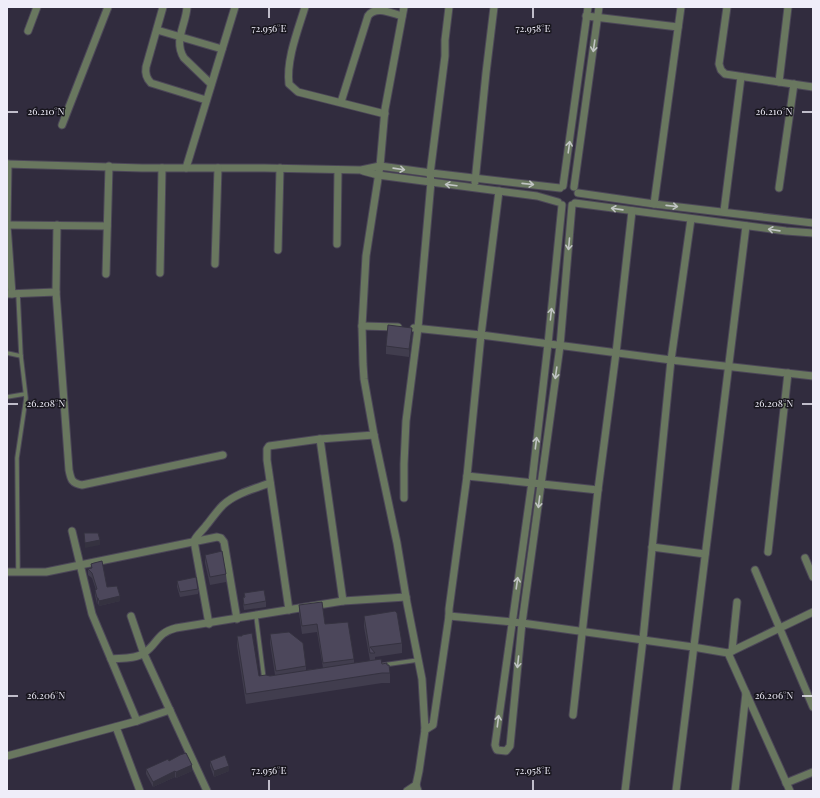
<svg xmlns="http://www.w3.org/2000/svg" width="820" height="798" viewBox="0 0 820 798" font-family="'Playfair Display',serif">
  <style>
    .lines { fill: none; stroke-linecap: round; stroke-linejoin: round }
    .service-casing { stroke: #4c4758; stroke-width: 5.5 }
    .minor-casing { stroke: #4c4758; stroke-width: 9 }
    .service { stroke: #69775f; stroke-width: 3.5 }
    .minor { stroke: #69775f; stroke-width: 7 }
    .wall { fill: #413d4e }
    .shaded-wall { fill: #353240 }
    .building { fill: #4c475b; stroke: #353240 }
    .oneway { stroke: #c0c4c3 }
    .ticks { fill: none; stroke: #efedf9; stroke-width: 1.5 }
    .ticks-label { font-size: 10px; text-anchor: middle; fill: #efedf9; stroke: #18161e; stroke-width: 3; stroke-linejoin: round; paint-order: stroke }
  </style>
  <rect width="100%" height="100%" fill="#312c3e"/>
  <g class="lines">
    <defs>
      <g id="service">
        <path d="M7,353L21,356"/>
        <path d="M7,397L25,394"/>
        <path d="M18,572L17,458L26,398L21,356L18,294"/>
        <path d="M256,616L264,679"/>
        <path d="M383,665L418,660"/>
      </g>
      <g id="minor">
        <path d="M163,7L146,67C145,73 146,78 151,83L206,100"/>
        <path d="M187,7C186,25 173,41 184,58L211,84"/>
        <path d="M305,7C298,30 286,60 289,84L298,92L385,114"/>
        <path d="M404,7L385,109L380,166L366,256L362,326L363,364L364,379L374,435L397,543L407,603L422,679L425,730L419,771L416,785L418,791"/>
        <path d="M727,7L719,64L721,70L725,74L813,87"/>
        <path d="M586,16L678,27"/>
        <path d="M157,30L222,49"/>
        <path d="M28,31L37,7"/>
        <path d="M779,82L788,7"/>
        <path d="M341,102L368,16C376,5 391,13 402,16"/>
        <path d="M62,125L108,7"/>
        <path d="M7,164L142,168H264L361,170L380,166L431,173L560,188"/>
        <path d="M8,164L7,225L12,294"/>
        <path d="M186,168L235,7"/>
        <path d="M363,171L378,175L537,196L558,202"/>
        <path d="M475,182L486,73L494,7"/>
        <path d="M563,186L588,7"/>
        <path d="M574,187L599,7"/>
        <path d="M779,188L794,84"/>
        <path d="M578,193L654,204L813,223"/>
        <path d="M575,203L786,231L813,233"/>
        <path d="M654,204L681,7"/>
        <path d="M562,205L548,344L532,482L495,745L496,748L497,750L506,751L510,746L522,623L560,346L572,205"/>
        <path d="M724,211L741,77"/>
        <path d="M7,225L107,226"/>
        <path d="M337,244L338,170"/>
        <path d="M278,250L280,168"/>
        <path d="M215,264L218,168"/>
        <path d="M160,273L162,168"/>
        <path d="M106,274L109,166"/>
        <path d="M56,292L57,225"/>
        <path d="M7,294L56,292L69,470C71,479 71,483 82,485L223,455"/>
        <path d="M362,326L398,327"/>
        <path d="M414,328L481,335L671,360L813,376"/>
        <path d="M320,439L343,601"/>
        <path d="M467,476L598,490"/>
        <path d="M404,498V464L406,421L418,328L431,182L430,174L445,56V40L449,7"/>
        <path d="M72,531L92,614L137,721"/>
        <path d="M652,547L705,554"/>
        <path d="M768,552L788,373"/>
        <path d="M805,558L813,577"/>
        <path d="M755,570L813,707"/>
        <path d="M7,572H46L217,537L221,538L224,542L237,619"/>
        <path d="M289,610L267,460V449L269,446L320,439L374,435"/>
        <path d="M131,616L144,654L207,791"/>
        <path d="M449,616L522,623L693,647L728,653L790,791"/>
        <path d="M209,624L194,541C197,535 201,532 205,527C211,520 216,512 223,505C236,493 254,489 270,483"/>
        <path d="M732,651L737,602"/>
        <path d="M728,653L813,612"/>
        <path d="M111,659C121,658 136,659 144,653C158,644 156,633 176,628L343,601L406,597"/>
        <path d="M573,715L598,490L616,353L632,211"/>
        <path d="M116,727L140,791"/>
        <path d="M425,730L433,725L449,616V609L467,476L481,335L499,191"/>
        <path d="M7,756L137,721L170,710"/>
        <path d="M786,783L813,772"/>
        <path d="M407,791L416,785"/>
        <path d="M625,791L643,639L671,360L691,219"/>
        <path d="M676,791L746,226"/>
        <path d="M735,791L746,693"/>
      </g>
    </defs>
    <use href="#service" class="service-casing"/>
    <use href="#minor" class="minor-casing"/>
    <use href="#service" class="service"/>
    <use href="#minor" class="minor"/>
  </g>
  <g class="wall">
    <path d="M412,336L409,357L386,354V346Z"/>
    <path d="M205,555L226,574V582L210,585L205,563Z"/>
    <path d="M91,564L107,587L120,601L99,606L98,603L97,604L95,595L96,590L92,578L88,575V569L91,568Z"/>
    <path d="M177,581L198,589V594L180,597L177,587Z"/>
    <path d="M244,593L266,601V607L244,610L243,603V598L244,597Z"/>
    <path d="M299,605L325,624L354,659V663L370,661L364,627V616L402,643V653L375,657V660L382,664L387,665L390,673V683H382L246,704L237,646V636L259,676H270L275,675L270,643V634L306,666V670L323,668L317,632L302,634L299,613Z"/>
    <path d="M169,761L192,771L176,778L175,777L153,787L146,774V769Z"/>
    <path d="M210,761L229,771L214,777L210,766Z"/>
  </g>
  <g class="shaded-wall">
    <path d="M412,328V336L409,357V349Z"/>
    <path d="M100,540V545L85,548V543Z"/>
    <path d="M120,596V601L99,606V601Z"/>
    <path d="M97,598H98V603L97,604Z"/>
    <path d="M192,765V771L176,778V772Z"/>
    <path d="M229,766V771L214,777V771Z"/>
    <path d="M175,771V777L153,787V782Z"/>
  </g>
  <g class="building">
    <path d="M388,325L412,328L409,349L386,346Z"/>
    <path d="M84,533H98L100,540L85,543Z"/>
    <path d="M222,551L226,574L210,577L205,555Z"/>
    <path d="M102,561L107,587L117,586L120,596L99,601L98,598H97L95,590L97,589L92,573L88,569L92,568L91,564L94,563Z"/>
    <path d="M196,577L198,589L180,592L177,581Z"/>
    <path d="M264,590L266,601L244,605L243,598L245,597L244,593Z"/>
    <path d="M322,602L325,624L348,622L354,659L323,663L317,624L302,626L299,605Z"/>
    <path d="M395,611L397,613L402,643L370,647L375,653H370L364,616Z"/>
    <path d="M289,632L303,643L306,666L276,671L270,634Z"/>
    <path d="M252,633L259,676L266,675L270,676L381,659L382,664L387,663V665H389L390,673H382L246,694L237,636H242V635Z"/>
    <path d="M186,753L192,765L176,772L175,771L153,782L146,769L168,759L169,761L180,755Z"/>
    <path d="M225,755L229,766L214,771L210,761Z"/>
  </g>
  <defs><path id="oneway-shaft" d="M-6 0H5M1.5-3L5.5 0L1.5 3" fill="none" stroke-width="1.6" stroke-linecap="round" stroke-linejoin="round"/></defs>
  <g class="oneway">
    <use href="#oneway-shaft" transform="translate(594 46) rotate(98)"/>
    <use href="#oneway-shaft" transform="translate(569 147) rotate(-82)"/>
    <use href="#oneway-shaft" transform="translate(399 169) rotate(8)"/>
    <use href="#oneway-shaft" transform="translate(528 184) rotate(6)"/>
    <use href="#oneway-shaft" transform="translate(451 185) rotate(-173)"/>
    <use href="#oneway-shaft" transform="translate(672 206) rotate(6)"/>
    <use href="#oneway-shaft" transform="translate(617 209) rotate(-172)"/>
    <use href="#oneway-shaft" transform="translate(774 230) rotate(-172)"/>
    <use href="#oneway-shaft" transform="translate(569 244) rotate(95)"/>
    <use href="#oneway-shaft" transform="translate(551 314) rotate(-84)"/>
    <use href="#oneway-shaft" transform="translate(556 373) rotate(98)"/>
    <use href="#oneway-shaft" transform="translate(536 443) rotate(-83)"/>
    <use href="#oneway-shaft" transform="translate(539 502) rotate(97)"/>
    <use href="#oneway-shaft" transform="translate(517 583) rotate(-82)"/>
    <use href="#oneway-shaft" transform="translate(518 662) rotate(96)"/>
    <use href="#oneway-shaft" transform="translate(498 721) rotate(-83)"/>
  </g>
  <path class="ticks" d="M269,8V18M533,8V18M8,112H18M802,112H812M8,404H18M802,404H812M8,696H18M802,696H812M269,780V790M533,780V790"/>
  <g class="ticks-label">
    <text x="269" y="32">72.956°E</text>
    <text x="533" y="32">72.958°E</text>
    <text x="46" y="115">26.210°N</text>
    <text x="774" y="115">26.210°N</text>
    <text x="46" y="407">26.208°N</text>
    <text x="774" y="407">26.208°N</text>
    <text x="46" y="699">26.206°N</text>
    <text x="774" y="699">26.206°N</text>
    <text x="269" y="774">72.956°E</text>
    <text x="533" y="774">72.958°E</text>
  </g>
  <rect width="820" height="798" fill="none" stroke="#efedf9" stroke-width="16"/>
</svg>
